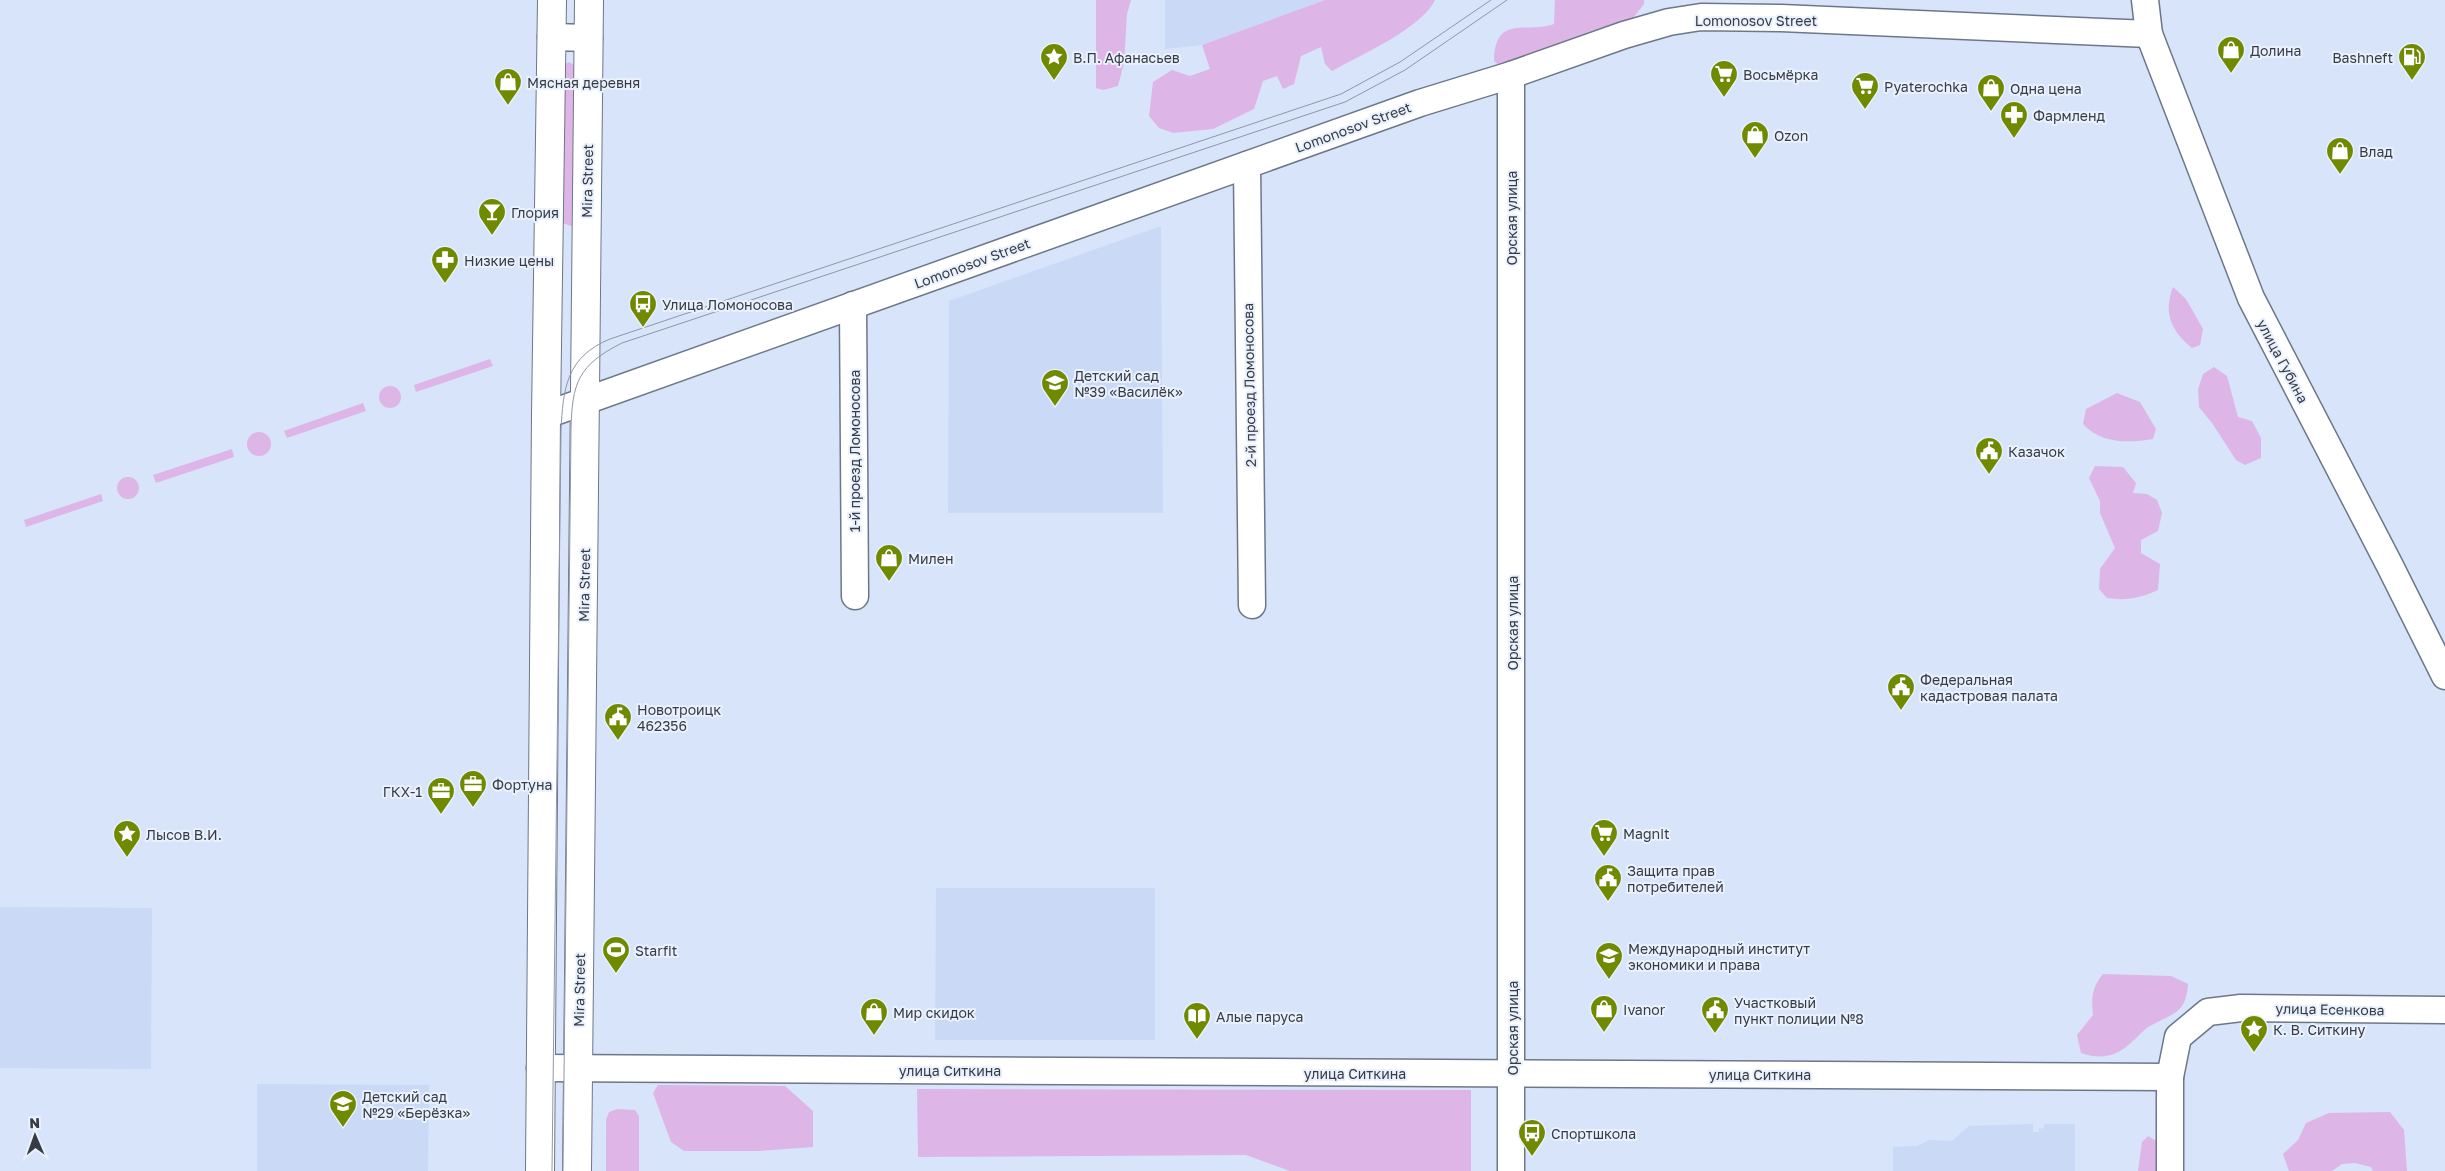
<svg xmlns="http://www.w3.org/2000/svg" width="2445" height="1171" viewBox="0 0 2445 1171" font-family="'Golos Text',sans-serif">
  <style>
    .built { fill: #cad9f5 }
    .green { fill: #deb5e7 }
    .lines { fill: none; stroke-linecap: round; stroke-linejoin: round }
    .minor-casing { stroke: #6d778a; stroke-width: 29 }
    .major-casing { stroke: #6d778a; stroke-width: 30 }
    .minor { stroke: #fff; stroke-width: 26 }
    .major { stroke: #fff; stroke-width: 28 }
    .tram { stroke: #8e97a7; stroke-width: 1 }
    .labels { text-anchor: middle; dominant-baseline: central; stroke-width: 4; stroke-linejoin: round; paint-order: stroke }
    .street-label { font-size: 14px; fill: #373c44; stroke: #eaf1fe }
    .poi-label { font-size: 14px; fill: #373c44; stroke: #eaf1fe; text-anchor: start }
  </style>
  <rect width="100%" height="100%" fill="#d8e4fa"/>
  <g class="built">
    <path d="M1165,0H1325L1202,45L1165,49Z"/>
    <path d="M1161,226L1163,513H948L949,301Z"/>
    <path d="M936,888H1155V1040H935Z"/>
    <path d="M0,907L152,908L151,1069L0,1068Z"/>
    <path d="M257,1084L429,1085L428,1171H257Z"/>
    <path d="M2033,1124V1132H2039V1129L2044,1128V1124H2075V1171H1893V1147L1917,1146L1929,1140L1952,1141L1969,1126Z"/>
  </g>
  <g class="green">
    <path d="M1096,0H1131L1127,14L1124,63L1118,86L1103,90L1096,88Z"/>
    <path d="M1325,0H1435C1421,29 1360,55 1332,71L1325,64L1321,47L1301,56L1294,84L1283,89L1277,76L1263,81L1254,109L1213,129L1173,133L1159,128L1149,116L1153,82L1172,70L1190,76L1210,69L1202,45Z"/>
    <path d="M1555,0H1644V4L1633,18L1591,31L1502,68L1494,61C1495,14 1525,34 1554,24Z"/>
    <path d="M569,62L577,67L574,224L571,226L562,223L565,64Z"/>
    <path d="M2173,287L2186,299L2203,329L2200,345L2192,348C2171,331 2163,313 2173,287Z"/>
    <path d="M490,359L493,366L416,392L414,385Z"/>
    <path d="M2214,367L2227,376L2238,417L2252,421L2261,438V458L2245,465L2236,460L2212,423L2199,407L2198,390L2203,374Z"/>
    <circle cx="390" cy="397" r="11"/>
    <path d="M2117,393L2140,402L2156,429L2153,439C2128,443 2101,444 2083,424L2086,409Z"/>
    <path d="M363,403L366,411L287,438L284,431Z"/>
    <circle cx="259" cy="444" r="12"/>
    <path d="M232,449L234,457L156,483L153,475Z"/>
    <path d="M2095,466L2123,467L2136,483L2133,493L2147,494L2157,500L2162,513L2158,531L2141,540V553L2160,564L2158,590C2141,598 2126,601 2107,598L2099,589L2100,569L2115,548L2100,513V501L2089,478Z"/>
    <circle cx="128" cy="488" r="11"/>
    <path d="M101,494L103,501L26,527L24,520Z"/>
    <path d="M2103,974L2171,976L2188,984C2186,1015 2172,1013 2150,1026C2144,1029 2139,1036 2133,1041C2116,1057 2102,1060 2081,1053L2077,1035L2093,1015C2091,999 2092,987 2103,974Z"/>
    <path d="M658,1085L785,1086L813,1111V1147L760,1151H684L671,1142L653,1093Z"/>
    <path d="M917,1089L1471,1090V1171H1290L1246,1155L918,1157Z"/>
    <path d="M617,1109L635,1110L639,1116V1171H606V1120L609,1112Z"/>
    <path d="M2390,1112L2404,1130L2407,1171H2373L2371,1167L2355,1163L2342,1164L2332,1171H2289L2283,1154L2298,1140L2306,1123L2329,1113Z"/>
    <path d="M2148,1136L2158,1142L2161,1171H2138L2142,1142Z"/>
  </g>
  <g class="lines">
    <defs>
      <g id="minor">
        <path d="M2145,0L2149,34L2251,298L2389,564L2445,676"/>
        <path d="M551,37L589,38"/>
        <path d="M1511,75V1171"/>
        <path d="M1247,165L1252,605"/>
        <path d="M853,305L855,596"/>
        <path d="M546,415L1420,103L1511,75L1624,35L1669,22L1701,17L1781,18L2149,34"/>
        <path d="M540,1068L2170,1077"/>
        <path d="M2170,1171V1077L2178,1037L2208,1012L2241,1008L2445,1010"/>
      </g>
      <g id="major">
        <path d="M540,1171L546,415L552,0"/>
        <path d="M577,1171L589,0"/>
      </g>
    </defs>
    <use href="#minor" class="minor-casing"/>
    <use href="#major" class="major-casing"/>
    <use href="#minor" class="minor"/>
    <use href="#major" class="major"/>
    <g class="tram">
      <path d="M552,1171L561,431C563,389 566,357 610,339L1341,94L1400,62L1491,0"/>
      <path d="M563,1171L571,430C572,383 578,365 622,343L1345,102L1405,70L1507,0"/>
    </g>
  </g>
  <defs>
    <symbol id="shop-pin" viewBox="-11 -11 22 30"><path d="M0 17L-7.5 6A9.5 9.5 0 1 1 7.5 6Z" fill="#708a00" stroke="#eaf1fe"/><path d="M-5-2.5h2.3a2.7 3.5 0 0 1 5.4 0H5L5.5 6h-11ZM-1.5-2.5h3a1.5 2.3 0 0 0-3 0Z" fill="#fff"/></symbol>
    <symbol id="sight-pin" viewBox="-11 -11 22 30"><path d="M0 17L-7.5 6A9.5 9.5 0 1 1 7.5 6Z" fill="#708a00" stroke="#eaf1fe"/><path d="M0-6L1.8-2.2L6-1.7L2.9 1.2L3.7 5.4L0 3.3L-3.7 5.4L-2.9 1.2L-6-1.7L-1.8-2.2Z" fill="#fff"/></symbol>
    <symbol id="fuel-pin" viewBox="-11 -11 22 30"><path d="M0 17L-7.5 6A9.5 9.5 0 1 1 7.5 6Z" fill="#708a00" stroke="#eaf1fe"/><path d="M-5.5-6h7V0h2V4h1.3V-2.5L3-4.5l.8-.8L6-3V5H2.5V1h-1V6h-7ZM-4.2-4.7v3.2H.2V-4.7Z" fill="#fff"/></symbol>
    <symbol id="supermarket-pin" viewBox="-11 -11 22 30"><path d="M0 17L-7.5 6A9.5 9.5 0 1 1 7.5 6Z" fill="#708a00" stroke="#eaf1fe"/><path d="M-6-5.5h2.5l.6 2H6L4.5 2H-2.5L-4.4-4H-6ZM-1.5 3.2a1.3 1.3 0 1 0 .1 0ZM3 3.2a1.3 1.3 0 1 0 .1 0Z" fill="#fff"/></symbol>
    <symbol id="pharmacy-pin" viewBox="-11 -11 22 30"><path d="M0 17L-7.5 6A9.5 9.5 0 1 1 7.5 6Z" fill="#708a00" stroke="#eaf1fe"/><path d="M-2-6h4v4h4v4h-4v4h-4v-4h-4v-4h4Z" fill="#fff"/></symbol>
    <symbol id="bar-pin" viewBox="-11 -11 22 30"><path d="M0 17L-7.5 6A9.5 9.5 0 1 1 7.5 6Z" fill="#708a00" stroke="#eaf1fe"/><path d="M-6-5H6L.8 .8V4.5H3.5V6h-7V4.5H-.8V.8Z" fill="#fff"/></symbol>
    <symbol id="bus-pin" viewBox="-11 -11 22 30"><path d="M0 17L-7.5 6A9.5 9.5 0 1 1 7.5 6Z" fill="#708a00" stroke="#eaf1fe"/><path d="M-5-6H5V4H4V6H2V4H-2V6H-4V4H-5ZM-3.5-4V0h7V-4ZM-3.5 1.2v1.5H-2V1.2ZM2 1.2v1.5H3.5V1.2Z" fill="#fff"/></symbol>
    <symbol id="school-pin" viewBox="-11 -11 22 30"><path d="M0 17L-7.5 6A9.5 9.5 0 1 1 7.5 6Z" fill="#708a00" stroke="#eaf1fe"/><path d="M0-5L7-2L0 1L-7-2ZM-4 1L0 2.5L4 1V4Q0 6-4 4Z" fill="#fff"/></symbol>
    <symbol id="civic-pin" viewBox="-11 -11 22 30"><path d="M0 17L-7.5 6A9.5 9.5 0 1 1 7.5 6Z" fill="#708a00" stroke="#eaf1fe"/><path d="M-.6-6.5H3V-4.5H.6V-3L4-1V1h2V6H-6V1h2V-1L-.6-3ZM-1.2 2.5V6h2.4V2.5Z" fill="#fff"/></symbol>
    <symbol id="office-pin" viewBox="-11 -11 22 30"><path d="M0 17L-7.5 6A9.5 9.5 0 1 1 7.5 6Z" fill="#708a00" stroke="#eaf1fe"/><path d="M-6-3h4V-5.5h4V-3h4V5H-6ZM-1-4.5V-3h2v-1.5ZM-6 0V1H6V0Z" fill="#fff"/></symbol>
    <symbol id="stadium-pin" viewBox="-11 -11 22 30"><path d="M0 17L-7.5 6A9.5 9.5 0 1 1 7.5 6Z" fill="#708a00" stroke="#eaf1fe"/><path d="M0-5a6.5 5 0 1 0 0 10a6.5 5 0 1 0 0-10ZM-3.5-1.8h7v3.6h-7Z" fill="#fff"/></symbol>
    <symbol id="university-pin" viewBox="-11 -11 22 30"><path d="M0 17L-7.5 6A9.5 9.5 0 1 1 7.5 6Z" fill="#708a00" stroke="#eaf1fe"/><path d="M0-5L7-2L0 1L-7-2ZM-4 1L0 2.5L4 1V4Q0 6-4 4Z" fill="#fff"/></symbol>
    <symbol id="library-pin" viewBox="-11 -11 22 30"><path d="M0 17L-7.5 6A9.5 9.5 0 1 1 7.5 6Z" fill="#708a00" stroke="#eaf1fe"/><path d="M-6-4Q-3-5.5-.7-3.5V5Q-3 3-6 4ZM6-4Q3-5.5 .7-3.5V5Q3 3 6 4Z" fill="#fff"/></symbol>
  </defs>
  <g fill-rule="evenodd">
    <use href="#shop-pin" x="2215" y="34" width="32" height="43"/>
    <use href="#sight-pin" x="1038" y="41" width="32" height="43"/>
    <use href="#fuel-pin" x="2396" y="41" width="32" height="43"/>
    <use href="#supermarket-pin" x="1708" y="58" width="32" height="43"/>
    <use href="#shop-pin" x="492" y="66" width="32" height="43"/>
    <use href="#supermarket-pin" x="1849" y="70" width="32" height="43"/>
    <use href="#shop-pin" x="1975" y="72" width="32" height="43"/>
    <use href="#pharmacy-pin" x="1998" y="99" width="32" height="43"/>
    <use href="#shop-pin" x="1739" y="119" width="32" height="43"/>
    <use href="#shop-pin" x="2324" y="135" width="32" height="43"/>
    <use href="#bar-pin" x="476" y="196" width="32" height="43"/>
    <use href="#pharmacy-pin" x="429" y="244" width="32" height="43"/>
    <use href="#bus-pin" x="627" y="288" width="32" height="43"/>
    <use href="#school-pin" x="1039" y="367" width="32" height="43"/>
    <use href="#civic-pin" x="1973" y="435" width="32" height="43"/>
    <use href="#shop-pin" x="873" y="542" width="32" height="43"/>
    <use href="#civic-pin" x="1885" y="671" width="32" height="43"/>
    <use href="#civic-pin" x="602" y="701" width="32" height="43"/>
    <use href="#office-pin" x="457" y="768" width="32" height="43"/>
    <use href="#office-pin" x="425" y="775" width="32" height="43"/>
    <use href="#supermarket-pin" x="1588" y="817" width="32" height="43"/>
    <use href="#sight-pin" x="111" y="818" width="32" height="43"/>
    <use href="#civic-pin" x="1592" y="862" width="32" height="43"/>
    <use href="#stadium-pin" x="600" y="934" width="32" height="43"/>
    <use href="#university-pin" x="1593" y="940" width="32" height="43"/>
    <use href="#shop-pin" x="1588" y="993" width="32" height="43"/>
    <use href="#civic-pin" x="1699" y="994" width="32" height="43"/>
    <use href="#shop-pin" x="858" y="996" width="32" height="43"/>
    <use href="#library-pin" x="1181" y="1000" width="32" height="43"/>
    <use href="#sight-pin" x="2238" y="1013" width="32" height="43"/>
    <use href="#school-pin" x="327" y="1088" width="32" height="43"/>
    <use href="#bus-pin" x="1516" y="1117" width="32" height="43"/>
  </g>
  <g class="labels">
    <g class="street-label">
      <text x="1756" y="20">Lomonosov Street</text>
      <text transform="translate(1353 127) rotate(-20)">Lomonosov Street</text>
      <text transform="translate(587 181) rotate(-89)">Mira Street</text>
      <text transform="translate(1511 218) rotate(-90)">Орская улица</text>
      <text transform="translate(972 263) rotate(-20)">Lomonosov Street</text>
      <text transform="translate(2283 361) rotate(62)">улица Губина</text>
      <text transform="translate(1249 385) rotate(-91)">2-й проезд Ломоносова</text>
      <text transform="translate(854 451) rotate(-90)">1-й проезд Ломоносова</text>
      <text transform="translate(584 585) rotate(-89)">Mira Street</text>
      <text transform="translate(1512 623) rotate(-90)">Орская улица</text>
      <text transform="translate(579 990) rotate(-89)">Mira Street</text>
      <text transform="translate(2330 1009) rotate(1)">улица Есенкова</text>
      <text transform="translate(1512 1028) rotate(-90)">Орская улица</text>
      <text x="950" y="1070">улица Ситкина</text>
      <text x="1355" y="1073">улица Ситкина</text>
      <text x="1760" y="1074">улица Ситкина</text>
    </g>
    <g class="poi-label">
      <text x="2250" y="50">Долина</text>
      <text x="1073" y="57">В.П. Афанасьев</text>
      <text x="2393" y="57" text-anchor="end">Bashneft</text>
      <text x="1743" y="74">Восьмёрка</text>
      <text x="527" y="82">Мясная деревня</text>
      <text x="1884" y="86">Pyaterochka</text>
      <text x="2010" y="88">Одна цена</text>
      <text x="2033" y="115">Фармленд</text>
      <text x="1774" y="135">Ozon</text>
      <text x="2359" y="151">Влад</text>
      <text x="511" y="212">Глория</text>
      <text x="464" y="260">Низкие цены</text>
      <text x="662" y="304">Улица Ломоносова</text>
      <text x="1074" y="375">Детский сад<tspan x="1074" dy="16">№39 «Василёк»</tspan></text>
      <text x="2008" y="451">Казачок</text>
      <text x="908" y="558">Милен</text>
      <text x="1920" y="679">Федеральная<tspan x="1920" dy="16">кадастровая палата</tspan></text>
      <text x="637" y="709">Новотроицк<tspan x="637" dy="16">462356</tspan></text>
      <text x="492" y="784">Фортуна</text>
      <text x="422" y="791" text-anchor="end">ГКХ-1</text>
      <text x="1623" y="833">Magnit</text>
      <text x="146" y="834">Лысов В.И.</text>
      <text x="1627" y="870">Защита прав<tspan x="1627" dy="16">потребителей</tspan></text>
      <text x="1628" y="948">Международный институт<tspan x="1628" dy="16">экономики и права</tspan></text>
      <text x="635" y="950">Starfit</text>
      <text x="1734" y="1002">Участковый<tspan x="1734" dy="16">пункт полиции №8</tspan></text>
      <text x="1623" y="1009">Ivanor</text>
      <text x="893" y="1012">Мир скидок</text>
      <text x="1216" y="1016">Алые паруса</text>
      <text x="2273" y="1029">К. В. Ситкину</text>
      <text x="362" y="1096">Детский сад<tspan x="362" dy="16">№29 «Берёзка»</tspan></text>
      <text x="1551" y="1133">Спортшкола</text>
    </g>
  </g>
  <g transform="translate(35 1136) rotate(358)" stroke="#eaf1fe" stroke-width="4" paint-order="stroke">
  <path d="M0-4L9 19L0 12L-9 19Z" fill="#373c44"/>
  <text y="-8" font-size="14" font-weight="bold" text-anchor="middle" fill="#373c44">N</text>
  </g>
</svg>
